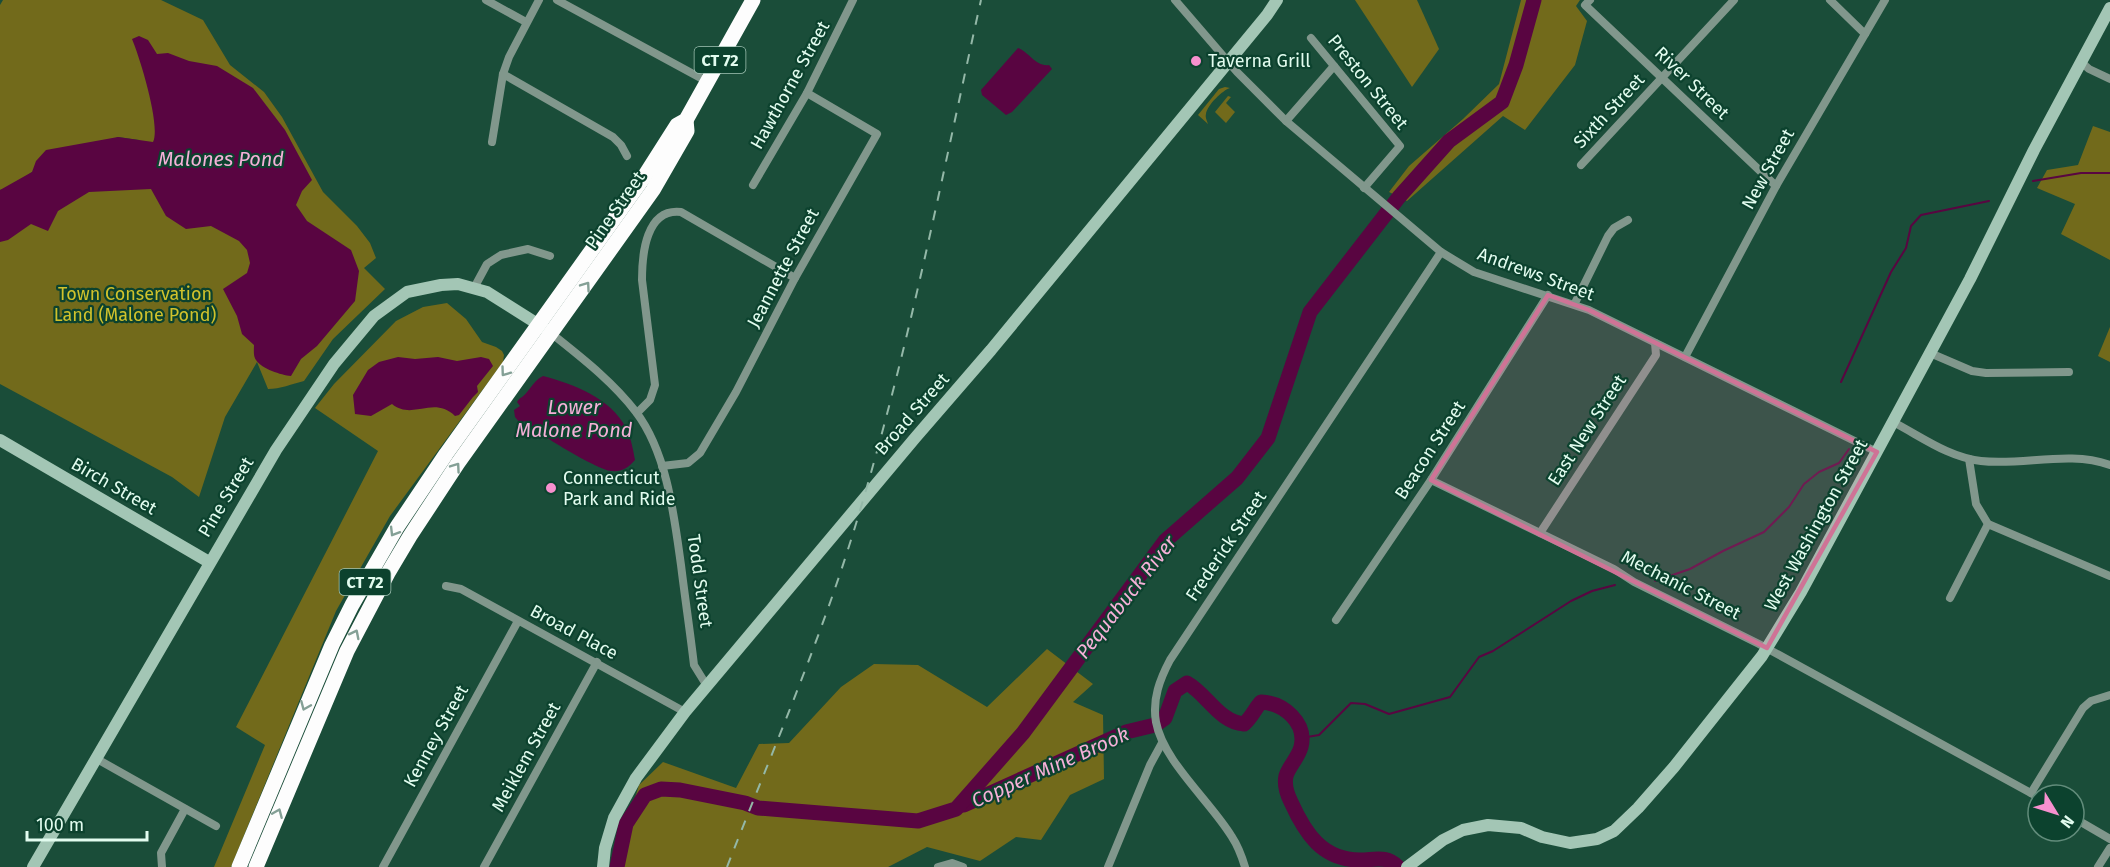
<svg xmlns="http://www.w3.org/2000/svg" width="2110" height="867" viewBox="0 0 2110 867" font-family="'Fira Sans',sans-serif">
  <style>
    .green { fill: #726a1b; fill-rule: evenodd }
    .water { fill: #590541 }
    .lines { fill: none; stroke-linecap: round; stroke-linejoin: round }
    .stream { stroke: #590541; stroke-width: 2 }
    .river { stroke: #590541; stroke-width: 15 }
    .street { stroke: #81978c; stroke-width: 8 }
    .secondary { stroke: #a3c6b5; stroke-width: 12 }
    .highway { stroke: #fdfdfd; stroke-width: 15 }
    .rail { stroke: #94b8a8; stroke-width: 2; stroke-dasharray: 10 10; stroke-linecap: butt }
    .oneway { stroke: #84a096 }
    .marked { fill: #cf7396; fill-opacity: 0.2; stroke: #cf7396; stroke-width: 4.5; stroke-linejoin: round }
    .poi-dot { fill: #f790ce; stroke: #0c422e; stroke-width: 2 }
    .labels { text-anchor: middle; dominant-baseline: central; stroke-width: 4.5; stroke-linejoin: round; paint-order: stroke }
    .shield { fill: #0c422e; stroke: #a2c4b5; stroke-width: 1.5 }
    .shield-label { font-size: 16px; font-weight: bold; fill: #e2fcef }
    .poi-label { font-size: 18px; fill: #e2fcef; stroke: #0c422e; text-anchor: start }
    .street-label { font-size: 18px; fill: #e2fcef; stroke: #0c422e }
    .park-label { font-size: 18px; fill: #d0c22c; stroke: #0c422e }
    .water-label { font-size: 20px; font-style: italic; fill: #f5b0d8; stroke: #0c422e }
  </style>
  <rect width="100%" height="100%" fill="#1a4d39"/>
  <g class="green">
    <path d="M3,0H161L203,20L230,65L264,92L282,117L323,192L357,226L370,243L376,258L364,268L385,289L333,339L304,381C292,384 280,389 268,389L257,362L225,417L199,497L172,477L0,384V191L2,189L0,190V5ZM118,137L139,140L145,152L22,179L32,172Z"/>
    <path d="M1355,0H1417L1439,49L1412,87Z"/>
    <path d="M1521,0H1580L1576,6L1587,21L1575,65L1525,130L1503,116L1407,201L1389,192L1409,166L1463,119L1499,84Z"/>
    <path d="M1225,87L1230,88C1223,90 1207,105 1206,114C1205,117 1207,121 1208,124L1198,115L1219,89Z"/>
    <path d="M1228,96L1231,97L1226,103L1235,112L1226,123L1215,112Z"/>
    <path d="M2093,126L2110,132V260L2061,234L2075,204L2037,188L2047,170L2078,165Z"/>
    <path d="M447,303L466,319L482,342L496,347L502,351L504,355L503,362L390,516L336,611L231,867H214L265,745L236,727L378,451L315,408L334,384L396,321L423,307Z"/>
    <path d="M2110,327V362L2098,356Z"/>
    <path d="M1047,649L1093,684L1073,702L1103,715L1104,779L1070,795L1041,840L1016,837L980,861L927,847L888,867H614L639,785L663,762L736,788L759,744L789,743L841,687L874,664L918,665L987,707Z"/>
  </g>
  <g class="water">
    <path d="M139,36L148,40L157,54L168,53L189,61L217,66L253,88L285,130L312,180L302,191L296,205L307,221L351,250L359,271L355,301L317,346L301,359L291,376C281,375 262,369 256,360C253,356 254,350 254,345L242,334L237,316L223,289L247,273L250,263L247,250L239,241L211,226L186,229L166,216L151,189L89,192L58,211L48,231L31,224L8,240L0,242V190L32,172L36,161L46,150L118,137L153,142C161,126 140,58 132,39Z"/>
    <path d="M1018,48C1029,52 1036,67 1049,65L1052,69L1012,112L1006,115L982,95L981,90Z"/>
    <path d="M398,357L415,359L438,357L457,361L481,357L489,359L493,366L477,386L478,392L473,397L459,415L455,416C433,395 413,421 392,404L371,416L355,414L353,395L368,370L379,362Z"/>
    <path d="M543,376C573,384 611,398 626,428C631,438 633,449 635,460C628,468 622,472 611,471C598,470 534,432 525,421L520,423L515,417L514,410L520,406L517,402L519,399C529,394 532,381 543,376Z"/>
  </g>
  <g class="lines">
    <g class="stream">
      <path d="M2033,181L2081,173H2110"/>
      <path d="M1841,382L1891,272L1906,248L1911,226L1921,215L1989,201"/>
      <path d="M1655,581L1690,569L1723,551L1764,532L1789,507L1804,484L1819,472L1839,463L1849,449"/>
      <path d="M1301,738L1319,735L1351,703L1365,704L1389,714L1450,697L1479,657L1493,651L1571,601L1592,591L1615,585"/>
    </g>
    <g class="river">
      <path d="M964,805L1126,732L1155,725L1165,718L1175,691L1187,683C1207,694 1219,722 1244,724C1252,717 1254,710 1261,702C1284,703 1307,723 1301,747C1298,758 1289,766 1286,776C1284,785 1287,794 1291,802C1305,833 1322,860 1360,860C1375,860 1386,855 1398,867"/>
      <path d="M617,867L626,824L645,795L661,789L680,790L745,803L758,808L918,821L956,809L1023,733L1165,541L1237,478L1268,438L1310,312L1399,197L1449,141L1502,102L1516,65L1534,0"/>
    </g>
    <g class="street">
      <path d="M486,0L526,22"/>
      <path d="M557,0L708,82"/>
      <path d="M1175,0L1237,72L1286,121L1441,252L1474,272L1589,310L1877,452"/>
      <path d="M1590,0L1585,5L1776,186"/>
      <path d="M1830,0L1865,34"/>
      <path d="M1311,38L1400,146L1364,188"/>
      <path d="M2081,62L2089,69L2110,79"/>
      <path d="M503,74L613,137L621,145L627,156"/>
      <path d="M1286,121L1334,66"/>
      <path d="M492,142L503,74L509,57L539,0"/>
      <path d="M1581,165L1734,0"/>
      <path d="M753,185L807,93L853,0"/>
      <path d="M474,288L487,264L501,255L528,249L550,256"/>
      <path d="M1575,303L1608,236L1614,228L1628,220"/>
      <path d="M552,334C582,358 612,381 636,412C667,453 674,515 681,565C685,598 690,631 694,665L707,686"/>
      <path d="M1930,353L1972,371L1986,373L2069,372"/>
      <path d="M1685,357L1776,186L1885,0"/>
      <path d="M637,413L650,400L655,385L642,280C642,254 646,208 681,212L795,278"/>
      <path d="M1893,422C1922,437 1948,457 1981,461C2023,466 2069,450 2110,465"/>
      <path d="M1969,459L1976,504L1988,524L2110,576"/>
      <path d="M662,466L688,463L700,453L736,392L795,278L877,134L807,93"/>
      <path d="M1431,480L1614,569L1634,582L1759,644L2038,797"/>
      <path d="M1540,533L1656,355L1655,343"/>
      <path d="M446,586L461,589L685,712"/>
      <path d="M1950,598L1988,524"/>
      <path d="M1336,620L1431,480L1548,295"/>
      <path d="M97,759L216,826"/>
      <path d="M2031,793L2083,708L2091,701L2110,695"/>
      <path d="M2074,818L2110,839"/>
      <path d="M162,867L161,853L185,809"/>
      <path d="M383,867L518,621"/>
      <path d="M484,867L597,662"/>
      <path d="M938,867L952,863L963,867"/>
      <path d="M1108,867L1150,765L1162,743"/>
      <path d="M1245,867C1242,857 1238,846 1232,837C1211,802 1163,761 1156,722C1152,699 1160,679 1170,660L1441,252"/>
      <path d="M2098,867L2110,848"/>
    </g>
    <g class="secondary">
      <path d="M0,440L209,562"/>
      <path d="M33,867L276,450L334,364L374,316L407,292L441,285L458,284L487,292L544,328"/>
      <path d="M603,867L605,848L614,818L636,778L685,712L915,438L991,350L1267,15L1277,0"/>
      <path d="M1407,867L1443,840L1463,830L1488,825L1521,828L1542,837L1570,843L1597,839L1614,831L1638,808L1674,767L1762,656L1801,592L1970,279L2034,150L2110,8"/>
    </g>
    <g class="highway">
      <path d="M239,867L332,645L352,605L397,527L446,454L642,180L677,125L686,120L753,0"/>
      <path d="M256,867L347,651L388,573L410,536L458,463L653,190L687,131L686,120"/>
    </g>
    <path class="rail" d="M727,867C771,754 820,642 855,527C908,354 942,176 981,0"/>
  </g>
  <defs><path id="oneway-chevron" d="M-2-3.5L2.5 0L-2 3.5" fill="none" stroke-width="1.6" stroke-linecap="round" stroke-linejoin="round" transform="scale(1.5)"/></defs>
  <g class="oneway">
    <use href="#oneway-chevron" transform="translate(586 286) rotate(-55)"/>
    <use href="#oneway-chevron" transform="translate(505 372) rotate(126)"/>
    <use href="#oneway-chevron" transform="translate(456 467) rotate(-55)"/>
    <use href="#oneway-chevron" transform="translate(394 532) rotate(121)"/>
    <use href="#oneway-chevron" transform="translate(355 634) rotate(-63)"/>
    <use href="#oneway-chevron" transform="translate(305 706) rotate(113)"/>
    <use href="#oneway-chevron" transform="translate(278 813) rotate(-67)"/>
  </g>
  <path class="marked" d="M1548,295L1589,310L1877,452L1767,648L1431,480Z"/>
  <g class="poi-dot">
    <circle cx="1196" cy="61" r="6"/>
    <circle cx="551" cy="488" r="6"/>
  </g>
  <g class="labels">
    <g class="shield">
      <rect x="694.5" y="47" width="51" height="26" rx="4.5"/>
      <rect x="339.5" y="569" width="51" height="26" rx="4.5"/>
    </g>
    <g class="shield-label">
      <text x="720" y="60">CT 72</text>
      <text x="365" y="582">CT 72</text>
    </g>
    <g class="poi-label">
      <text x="1208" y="61">Taverna Grill</text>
      <text x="563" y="478">Connecticut<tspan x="563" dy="21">Park and Ride</tspan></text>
    </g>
    <g class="street-label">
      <text transform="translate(1368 82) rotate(51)">Preston Street</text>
      <text transform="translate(1692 83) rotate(44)">River Street</text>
      <text transform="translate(790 85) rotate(-61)">Hawthorne Street</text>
      <text transform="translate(1609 111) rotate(-47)">Sixth Street</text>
      <text transform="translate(1768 169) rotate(-61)">New Street</text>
      <text transform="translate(615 210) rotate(-55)">Pine Street</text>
      <text transform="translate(783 268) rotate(-62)">Jeannette Street</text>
      <text transform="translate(1536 274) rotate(20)">Andrews Street</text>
      <text transform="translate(912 414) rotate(-49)">Broad Street</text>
      <text transform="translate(1587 430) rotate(-57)">East New Street</text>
      <text transform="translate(1430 450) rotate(-57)">Beacon Street</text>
      <text transform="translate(114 486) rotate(30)">Birch Street</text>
      <text transform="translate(226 497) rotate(-59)">Pine Street</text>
      <text transform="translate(1816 525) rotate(-61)">West Washington Street</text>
      <text transform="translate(1226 546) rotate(-56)">Frederick Street</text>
      <text transform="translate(700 581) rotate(82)">Todd Street</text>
      <text transform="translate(1681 585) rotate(27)">Mechanic Street</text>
      <text transform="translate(574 632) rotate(28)">Broad Place</text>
      <text transform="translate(436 736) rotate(-61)">Kenney Street</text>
      <text transform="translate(526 757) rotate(-61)">Meiklem Street</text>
    </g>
    <g class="park-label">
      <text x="135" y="294">Town Conservation<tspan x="135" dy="21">Land (Malone Pond)</tspan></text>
    </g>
    <g class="water-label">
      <text x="221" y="159">Malones Pond</text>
      <text x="574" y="407">Lower<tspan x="574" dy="23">Malone Pond</tspan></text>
      <text transform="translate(1126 597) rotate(-52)">Pequabuck River</text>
      <text transform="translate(1050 767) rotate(-24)">Copper Mine Brook</text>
    </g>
  </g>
  <g transform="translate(2056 813) rotate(128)"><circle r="28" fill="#0c422e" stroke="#628c7b" stroke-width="1.5"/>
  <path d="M0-4.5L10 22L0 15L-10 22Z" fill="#f790ce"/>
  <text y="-9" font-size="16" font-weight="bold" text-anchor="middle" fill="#e2fcef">N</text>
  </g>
  <path d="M27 831v9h120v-9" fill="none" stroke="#e2fcef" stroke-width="3"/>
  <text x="36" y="831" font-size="18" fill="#e2fcef" stroke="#0c422e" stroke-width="4.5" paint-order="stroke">100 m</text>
</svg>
